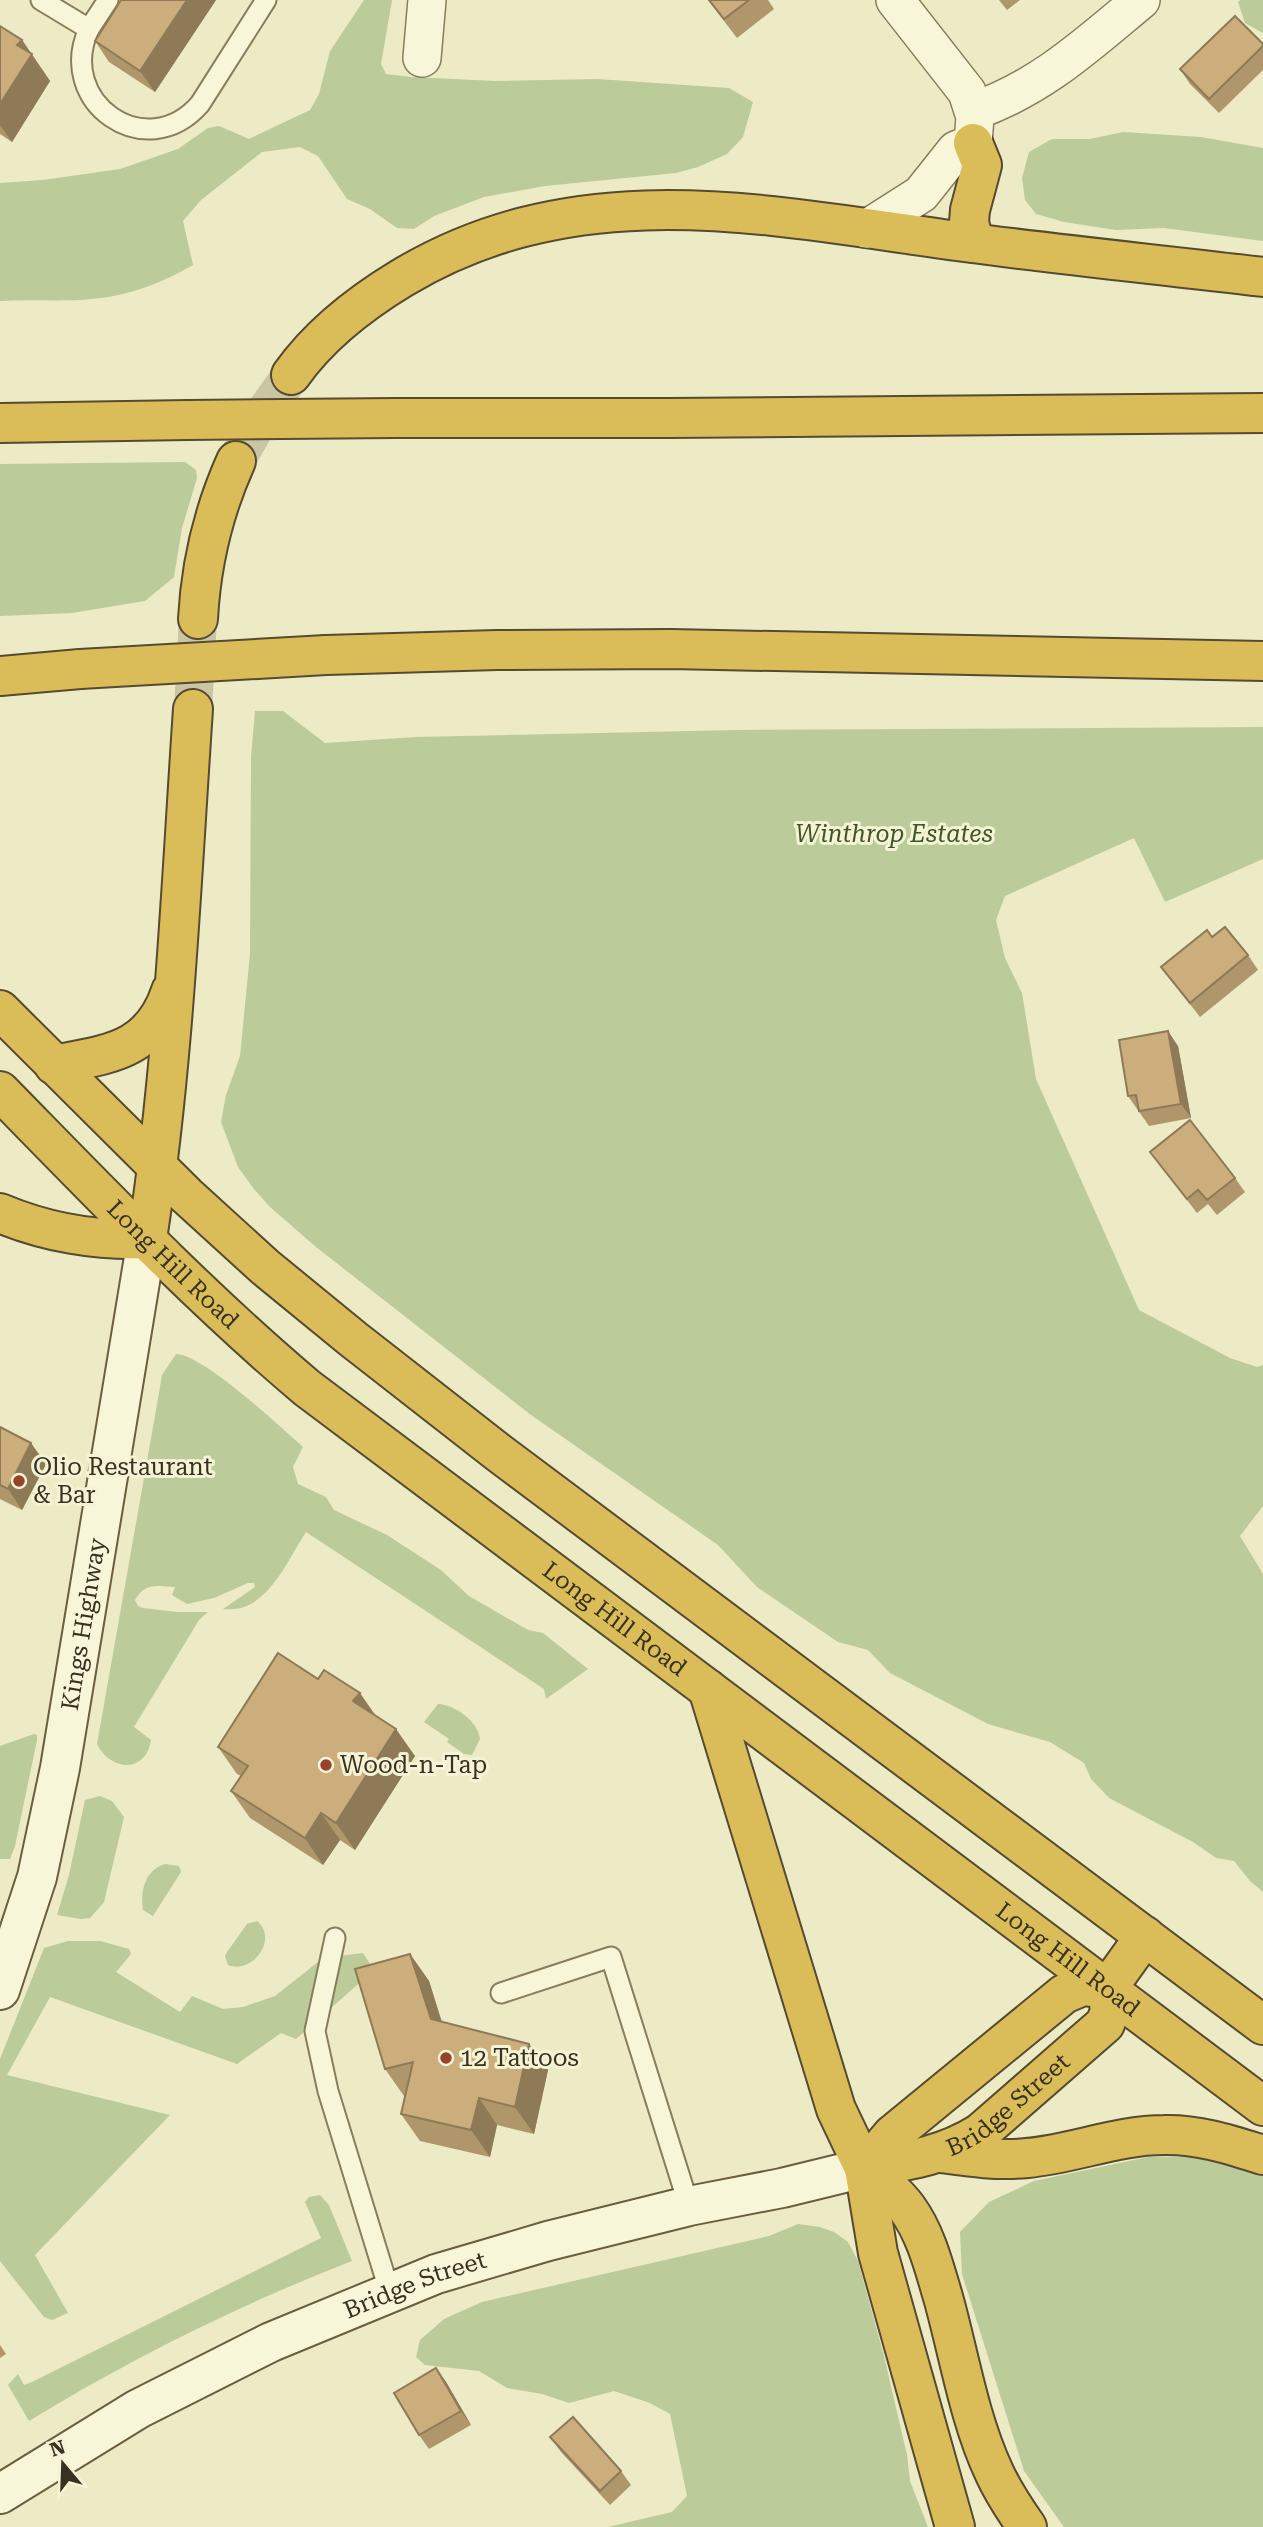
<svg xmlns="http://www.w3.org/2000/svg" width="1263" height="2527" viewBox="0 0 1263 2527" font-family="'Roboto Serif',serif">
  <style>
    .green { fill: #bbcb9a }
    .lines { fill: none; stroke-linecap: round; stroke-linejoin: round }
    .highway-tunnel { stroke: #c9c5a5; stroke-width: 38; stroke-dasharray: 38 19; stroke-linecap: butt }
    .lane-casing { stroke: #887d5c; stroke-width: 23 }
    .street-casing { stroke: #887d5c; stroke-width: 40 }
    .secondary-casing { stroke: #6a5e3f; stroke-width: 42 }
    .highway-casing { stroke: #564a30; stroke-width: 42 }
    .lane { stroke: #f8f6d9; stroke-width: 19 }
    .street { stroke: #f8f6d9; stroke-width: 37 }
    .secondary { stroke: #f8f6d9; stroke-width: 38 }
    .highway { stroke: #dabd59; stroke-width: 38 }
    .highway-bridge-casing { stroke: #564a30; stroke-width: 42; stroke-linecap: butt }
    .highway-bridge { stroke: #dabd59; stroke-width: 38 }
    .wall { fill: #af966b }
    .shaded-wall { fill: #8e7a57 }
    .building { fill: #cbae7c; stroke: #8e7a57; stroke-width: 2 }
    .poi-dot { fill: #96432d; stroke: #f5f3d5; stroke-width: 2.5 }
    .labels { text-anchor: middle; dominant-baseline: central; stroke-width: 6; stroke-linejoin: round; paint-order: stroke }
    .park-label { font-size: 24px; font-style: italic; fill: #3f5526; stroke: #f5f3d5 }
    .street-label { font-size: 24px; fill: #39311f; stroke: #f5f3d5 }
    .poi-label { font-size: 24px; fill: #39311f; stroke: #f5f3d5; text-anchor: start }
  </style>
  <rect width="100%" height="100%" fill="#edeac6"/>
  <g class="green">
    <path d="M364,0H392L381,64L386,74L412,77L495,81L597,79L729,88L753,102L743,137L727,154L698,167L676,173L545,186L484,197L434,216L414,229L397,228L370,209L347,199L318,156L300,147L262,152L201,200L183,221L193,265C162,283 128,296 92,299C62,302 30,299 0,301V183L43,180L120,169L178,149L208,128L219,126L249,139L310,110L319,94L330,51Z"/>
    <path d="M1241,0H1263V33L1245,23L1238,2Z"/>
    <path d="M1123,132L1201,137L1263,148V241L1164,228L1116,230L1064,222L1036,214L1025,200L1022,178L1029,152L1052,139H1090Z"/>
    <path d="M185,462L196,470L197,478L182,528L174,577L145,601L72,613L0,616V464Z"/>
    <path d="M255,711H283L325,743L416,737L737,730L1263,727V859L1165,902L1134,838L1005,896L996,920L1005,958L1022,993L1036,1079L1139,1310L1230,1358L1257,1367L1263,1365V1506L1240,1536L1263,1574V1892L1250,1881L1234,1861L1216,1858L1193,1842L1109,1798L1091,1779L1084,1763L1050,1742L988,1724L890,1673L868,1650L838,1642L757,1587L718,1545L531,1415L316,1247L270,1207L254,1189L238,1167L221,1122L226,1095L240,1056L250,954L251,757Z"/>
    <path d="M176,1354C204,1355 279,1426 303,1447L293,1467L298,1484L326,1497L334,1510L387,1535L441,1570L469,1596L528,1630L543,1633L588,1669L546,1699L544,1689L306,1532C286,1562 267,1614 223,1609L255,1587L254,1583H248L214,1598L187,1604L172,1595L175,1587C157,1586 145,1582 135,1600L138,1606L143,1608L177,1612H208L199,1620L134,1727L151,1740C146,1774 110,1771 97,1744L156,1410L162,1375Z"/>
    <path d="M438,1704C455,1705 478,1721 480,1739L472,1755L464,1754L447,1742L449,1739L424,1722Z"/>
    <path d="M34,1734L37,1735V1740L15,1846L10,1859H0V1746Z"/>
    <path d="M100,1796L112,1801L124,1817L104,1902L90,1918L81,1919L57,1915L69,1875L85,1800Z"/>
    <path d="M165,1864L179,1866L181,1872L153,1916L143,1910C140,1891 145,1870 165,1864Z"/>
    <path d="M257,1921C279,1939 252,1975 228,1965L225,1956L227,1952L247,1924Z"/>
    <path d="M68,1941H100L129,1949L131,1954L116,1972L180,2012L192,1996L223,2009L243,2007L275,1996L318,1962L331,1957L363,1953L374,1970L296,2039L281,2033L237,2064L50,1997L7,2075L170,2115L35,2255L68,2313L52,2320L44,2317L0,2261V2059L44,1948Z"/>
    <path d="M1205,2156L1263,2176V2527H1064L1024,2471L962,2274L960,2232L989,2202L1034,2181L1148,2157Z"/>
    <path d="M320,2195L329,2205L352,2261C239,2305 132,2358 29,2421L8,2385L18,2374L24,2385L32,2382L321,2238L305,2202L309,2197Z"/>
    <path d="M798,2224L820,2227L834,2232L848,2242L858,2261L884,2356L907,2455L910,2481L928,2527H608L672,2512L687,2496L670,2414L650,2403L614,2391L569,2403L542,2394L507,2388L479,2371L425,2365L416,2357L420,2340L444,2319L482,2302L769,2236Z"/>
  </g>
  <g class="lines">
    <g class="highway-tunnel">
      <path d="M236,461L260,419L291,375"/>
      <path d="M193,709L198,619"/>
    </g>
    <defs>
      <g id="lane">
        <path d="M41,0L89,29C55,102 146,166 200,104L266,0"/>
        <path d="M89,29L108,0"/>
        <path d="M335,1938L315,2031L328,2091L390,2293"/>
        <path d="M501,1993L611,1957L689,2206"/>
      </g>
      <g id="street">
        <path d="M422,58L427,0"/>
        <path d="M974,111C1041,88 1088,44 1141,0"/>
        <path d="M866,229L921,194L956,150L973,143L975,117L967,92L895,0"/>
      </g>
      <g id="secondary">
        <path id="s1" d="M0,1990L37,1877L60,1768L147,1239"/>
        <path id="s2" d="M0,2494L138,2409L271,2342L436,2274L548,2241L689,2206L782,2188L864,2168"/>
      </g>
      <g id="highway">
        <path d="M973,143L982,165L970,210L969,222L974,243"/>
        <path d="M291,375C320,334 359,304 402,278C580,171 771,216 964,242C1063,255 1163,265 1263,277"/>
        <path d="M396,418H669L1263,413"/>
        <path d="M0,423L188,420"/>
        <path d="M198,619C201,563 213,512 236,461"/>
        <path d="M326,655L497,650L671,649L1263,661"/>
        <path d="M0,676L80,669"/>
        <path d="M0,1010L186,1195L265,1267L353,1339L499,1453L1263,2025"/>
        <path d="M54,1065C108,1054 151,1052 171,991"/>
        <path id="s3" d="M0,1091C100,1193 198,1296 307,1388L1263,2106"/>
        <path d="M0,1213C45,1232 97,1241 147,1239"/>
        <path d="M147,1239C174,1064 181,886 193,709"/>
        <path d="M708,1689L836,2109L864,2168L878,2253L955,2527"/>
        <path d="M941,2153C970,2157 998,2161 1027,2158C1073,2154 1117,2135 1164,2135C1198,2134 1231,2145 1263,2155"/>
        <path d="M864,2168C879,2180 895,2192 907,2208C926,2234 934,2267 943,2297C959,2354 969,2419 994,2472C1003,2492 1015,2510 1027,2527"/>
        <path id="s4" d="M864,2168C906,2161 944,2156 980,2133L1105,2024L1110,2011L1107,1989L1145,1936"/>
        <path d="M864,2168L892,2135L1064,1994L1083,1986L1107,1989"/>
      </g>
    </defs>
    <use href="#lane" class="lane-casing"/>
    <use href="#street" class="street-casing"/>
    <use href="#secondary" class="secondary-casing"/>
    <use href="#highway" class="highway-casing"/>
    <use href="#lane" class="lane"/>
    <use href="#street" class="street"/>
    <use href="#secondary" class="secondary"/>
    <use href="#highway" class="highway"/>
    <defs>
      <g id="highway-bridge">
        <path d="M188,420L396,418"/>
        <path d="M80,669L326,655"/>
      </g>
    </defs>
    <use href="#highway-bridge" class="highway-bridge-casing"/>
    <use href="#highway-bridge" class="highway-bridge"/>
  </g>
  <g class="wall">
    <path d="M121,0H216L155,92L109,62L95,41Z"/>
    <path d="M708,0H768L774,9L737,38Z"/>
    <path d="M999,0H1020L1007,10Z"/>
    <path d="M0,26L22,40L50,81L12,142L0,134Z"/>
    <path d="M1263,44V70L1219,113L1190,84L1180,69Z"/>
    <path d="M1212,937L1248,955L1258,970L1200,1017L1161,967Z"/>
    <path d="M1178,1046L1191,1118L1149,1126L1128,1096Z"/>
    <path d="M1150,1152L1235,1178L1245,1192L1217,1215L1208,1204L1197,1213Z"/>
    <path d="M0,1427L46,1464L22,1510L0,1499Z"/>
    <path d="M376,1716L415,1756L355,1850L340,1840L323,1865L250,1818L231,1791L241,1776L237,1774L218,1747Z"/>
    <path d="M410,1954L429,1981L442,2022L529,2044L548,2070L534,2134L497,2125L490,2157L420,2141L401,2114L406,2096H404L385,2069Z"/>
    <path d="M0,2345L6,2354L0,2358Z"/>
    <path d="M436,2368L446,2382L471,2425L429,2449L419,2435Z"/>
    <path d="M550,2437L621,2471L631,2485L610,2505L561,2452Z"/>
  </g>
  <g class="shaded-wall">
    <path d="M187,0H216L155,92L140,71Z"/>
    <path d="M22,40L50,81L12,142L0,125V104L17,45Z"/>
    <path d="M1168,1031L1178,1046L1191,1118L1181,1104Z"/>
    <path d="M31,1443L46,1464L22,1510L8,1489Z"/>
    <path d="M360,1693L378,1719L353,1701Z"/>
    <path d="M396,1729L415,1756L355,1850L336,1823Z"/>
    <path d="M321,1813L340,1840L323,1865L305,1838Z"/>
    <path d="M410,1954L429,1981L449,2046L431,2019Z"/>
    <path d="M529,2044L548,2070L534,2134L515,2107Z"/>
    <path d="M479,2098L497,2125L490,2157L471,2130Z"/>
    <path d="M436,2368L446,2382L471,2425L461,2411Z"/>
  </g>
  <g class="building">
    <path d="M121,0H187L140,71L95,41Z"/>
    <path d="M709,0H749L724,19Z"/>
    <path d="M1235,16L1263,44V46L1209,99L1180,69Z"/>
    <path d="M0,26L22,40L17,45L32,54L0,104Z"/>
    <path d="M1225,927L1248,955L1190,1003L1161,967L1207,930L1212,937Z"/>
    <path d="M1168,1031L1181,1104L1139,1111L1136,1095L1128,1096L1119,1040Z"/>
    <path d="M1190,1120L1235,1178L1207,1200L1198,1190L1187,1199L1150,1152Z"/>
    <path d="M0,1427L31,1443L8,1489L0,1485Z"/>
    <path d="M278,1653L318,1679L324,1670L360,1693L353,1701L396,1729L336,1823L321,1813L305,1838L231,1791L248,1766L218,1747Z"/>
    <path d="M410,1954L431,2019L529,2044L515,2107L479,2098L471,2130L401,2114L413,2062L385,2069L355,1969Z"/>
    <path d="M436,2368L461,2411L419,2435L394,2393Z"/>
    <path d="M573,2417L621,2471L600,2491L550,2437Z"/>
  </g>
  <g class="poi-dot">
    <circle cx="19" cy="1481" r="7"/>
    <circle cx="326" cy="1765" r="7"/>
    <circle cx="446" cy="2058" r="7"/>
  </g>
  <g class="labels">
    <g class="park-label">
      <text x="894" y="834">Winthrop Estates</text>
    </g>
    <g class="street-label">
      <text stroke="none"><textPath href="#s3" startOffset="245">Long Hill Road</textPath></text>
      <text stroke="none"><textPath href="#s3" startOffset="812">Long Hill Road</textPath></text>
      <text stroke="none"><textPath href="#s1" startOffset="376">Kings Highway</textPath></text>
      <text stroke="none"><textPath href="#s3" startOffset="1379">Long Hill Road</textPath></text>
      <text stroke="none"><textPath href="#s4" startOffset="161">Bridge Street</textPath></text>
      <text stroke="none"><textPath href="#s2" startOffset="466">Bridge Street</textPath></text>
    </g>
    <g class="poi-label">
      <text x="33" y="1467">Olio Restaurant<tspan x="33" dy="28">&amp; Bar</tspan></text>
      <text x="340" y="1765">Wood-n-Tap</text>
      <text x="460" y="2058">12 Tattoos</text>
    </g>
  </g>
  <g transform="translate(63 2464) rotate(341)" stroke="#f5f3d5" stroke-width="5" paint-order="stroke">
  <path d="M0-5L12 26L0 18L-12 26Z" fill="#39311f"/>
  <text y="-10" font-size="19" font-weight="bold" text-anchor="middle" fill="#39311f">N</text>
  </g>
</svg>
